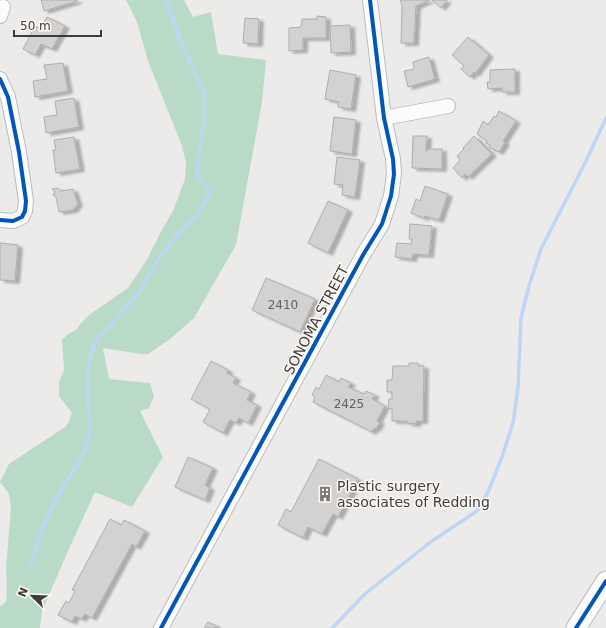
<svg xmlns="http://www.w3.org/2000/svg" width="606" height="628" viewBox="0 0 606 628" font-family="'DejaVu Sans',sans-serif">
  <style>
    .green { fill: #badac8 }
    .lines { fill: none; stroke-linecap: round; stroke-linejoin: round }
    .stream { stroke: #bed5f3; stroke-width: 3.5 }
    .building { fill: #d4d2d1; stroke: #afadac; filter: url(#shadow) }
    .street-casing { stroke: #bebcbb; stroke-width: 16 }
    .secondary-casing { stroke: #bebcbb; stroke-width: 21 }
    .street { stroke: #fcfcfc; stroke-width: 14 }
    .secondary { stroke: #fcfcfc; stroke-width: 19 }
    .cycleway-casing { stroke: #fcf8f4; stroke-width: 6 }
    .cycleway { stroke: #0057b8; stroke-width: 4 }
    .labels { text-anchor: middle; dominant-baseline: central; stroke-width: 3; stroke-linejoin: round; paint-order: stroke }
    .number-label { font-size: 12px; fill: #646260 }
    .street-label { font-size: 14px; fill: #3e3c3a; stroke: #fcf8f4 }
    .poi-label { font-size: 14px; fill: #3e3c3a; stroke: #fcf8f4; text-anchor: start }
  </style>
  <defs>
    <filter id="shadow"><feDropShadow dx="4.5" dy="2.5" stdDeviation="1" flood-color="#0004"/></filter>
  </defs>
  <rect width="100%" height="100%" fill="#edebe9"/>
  <path class="green" d="M126,0H184L193,17L211,12L218,54L266,60L262,102L236,245L194,318L170,339L148,354H141L103,348L109,379L150,383L154,396L149,408L140,411L163,457L132,507L95,492L68,551L42,611L40,628H0V606L6,602L7,588L6,567L11,509L9,494L0,482L9,464L65,427L69,422L72,413L59,396V382L64,370L62,340L68,334L76,330L82,322L89,315L128,288L146,261L163,228L173,211L185,179L186,163L182,146L148,61L137,22Z"/>
  <g class="lines">
    <g class="stream">
      <path d="M31,564L42,529L62,488L81,458L87,444L91,425L88,404V369L91,354L96,341L138,294L158,259L177,236L197,215L210,192L198,177L197,168L205,115L204,92L182,45L166,0"/>
      <path d="M332,628L366,593L432,541L477,511L488,492L502,457L513,423L518,388L521,318L529,286L541,249L585,163L606,118"/>
    </g>
  </g>
  <g class="building">
    <path d="M41,0H77V1L44,11Z"/>
    <path d="M400,0H430L416,6L414,43H401L402,5Z"/>
    <path d="M432,0H447L441,8Z"/>
    <path d="M317,16L326,17V38H303V50L289,51V28L301,27L302,19H317Z"/>
    <path d="M47,17L65,26L52,49L41,44L35,55L23,49L35,26L40,29Z"/>
    <path d="M245,18L259,19L258,44L243,43Z"/>
    <path d="M350,25L351,52L331,53L330,26Z"/>
    <path d="M468,37L489,55L475,74L474,72L470,77L461,69L464,66L452,55Z"/>
    <path d="M429,57L435,79L408,87L404,71L414,69L413,62Z"/>
    <path d="M63,63L68,91L35,97L33,81L47,79L44,65Z"/>
    <path d="M515,69V92H502V88L488,89L487,82H490V70Z"/>
    <path d="M330,70L356,75L351,109L338,107L339,102L325,99Z"/>
    <path d="M74,98L79,127L46,133L44,117L57,115L55,101Z"/>
    <path d="M499,111L516,121L503,141L505,142L499,152L489,147L490,145L486,143L487,141L477,134L483,121L488,125L494,116L496,117Z"/>
    <path d="M334,117L356,120L352,154L330,151Z"/>
    <path d="M413,136H427L426,151H427L428,149H442V169L412,168Z"/>
    <path d="M474,136L492,154L468,177L465,174L462,178L453,168L460,160L457,156L464,149L463,148Z"/>
    <path d="M74,137L80,169L56,173L53,150H56L54,140Z"/>
    <path d="M337,157L360,160L355,197L342,195L343,185L334,184Z"/>
    <path d="M425,186L448,194L439,220L425,216L424,218L411,213L416,199L420,201Z"/>
    <path d="M58,188L61,191L73,189L78,204L73,210L59,212L56,197L53,195L55,192L52,189Z"/>
    <path d="M328,201L348,210L328,253L308,243Z"/>
    <path d="M410,224L432,226L429,255L413,254L412,259L395,257L397,243L411,244L412,239H409Z"/>
    <path d="M0,243L18,245L15,281L0,280Z"/>
    <path d="M266,278L315,299L300,332L252,310Z"/>
    <path d="M211,361L228,370L227,373L236,378L233,383L251,392L247,400L257,405L248,423L239,418L236,423L230,420L223,433L203,422L210,409L191,399Z"/>
    <path d="M409,363H418V366H424L423,421H416V424L407,423V421H392V409L388,408L389,399H392V392H387V380H392L393,366H409Z"/>
    <path d="M326,375L339,382L341,378L351,383L348,387L364,394L366,391L375,395L372,399L385,406L377,421L380,422L376,429L374,428L372,432L313,402L315,397L312,395L316,387L319,389Z"/>
    <path d="M188,457L213,468L205,485L210,488L205,500L175,487Z"/>
    <path d="M319,459L358,479L338,517L333,514L322,534L308,527L303,538L278,525L286,509L291,512Z"/>
    <path d="M110,519L121,525L124,520L145,531L136,547L132,544L92,618L85,614L82,619L75,616L72,622L58,615L66,601L69,603L75,591L72,590Z"/>
    <path d="M208,622L220,628H204Z"/>
  </g>
  <g class="lines">
    <defs>
      <g id="street">
        <path d="M0,16L3,7"/>
        <path d="M0,79L8,97L19,152L26,201L25,211L22,217L13,221L0,220"/>
        <path d="M384,118L448,106"/>
        <path d="M161,628L363,255L382,224L391,196L394,174L393,159L384,118L370,0"/>
      </g>
      <path id="secondary" d="M576,628L606,581"/>
    </defs>
    <use href="#street" class="street-casing"/>
    <use href="#secondary" class="secondary-casing"/>
    <use href="#street" class="street"/>
    <use href="#secondary" class="secondary"/>
    <defs>
      <g id="cycleway">
        <path d="M0,79L8,97L19,152L26,201L25,211L22,217L13,221L0,220"/>
        <path d="M161,628L363,255L382,224L391,196L394,174L393,159L384,118L370,0"/>
        <path d="M576,628L606,581"/>
      </g>
    </defs>
    <use href="#cycleway" class="cycleway-casing"/>
    <use href="#cycleway" class="cycleway"/>
  </g>
  <defs>
    <symbol id="building-bare" viewBox="-9 -9 18 18"><path d="M-4-6H4V6H1V3H-1V6H-4ZM-2.5-4.3h1.7v1.8h-1.7ZM.8-4.3h1.7v1.8H.8ZM-2.5-1h1.7V.8h-1.7ZM.8-1h1.7V.8H.8Z" fill="#7b7977" stroke="#fcf8f4" stroke-width="2.5" paint-order="stroke"/></symbol>
  </defs>
  <g fill-rule="evenodd">
    <use href="#building-bare" x="314" y="483" width="22" height="22"/>
  </g>
  <g class="labels">
    <g class="number-label">
      <text x="283" y="305">2410</text>
      <text x="349" y="404">2425</text>
    </g>
    <g class="street-label">
      <text transform="translate(316 320) rotate(-62)">SONOMA STREET</text>
    </g>
    <g class="poi-label">
      <text x="337" y="486">Plastic surgery<tspan x="337" dy="16">associates of Redding</tspan></text>
    </g>
  </g>
  <g transform="translate(32 596) rotate(293)" stroke="#fcf8f4" stroke-width="3" paint-order="stroke">
  <path d="M0-3L7 15L0 10L-7 15Z" fill="#3e3c3a"/>
  <text y="-6" font-size="11" font-weight="bold" text-anchor="middle" fill="#3e3c3a">N</text>
  </g>
  <path d="M14 30v6h87v-6" fill="none" stroke="#3e3c3a" stroke-width="2"/>
  <text x="20" y="30" font-size="12" fill="#3e3c3a" stroke="#fcf8f4" stroke-width="3" paint-order="stroke">50 m</text>
</svg>
